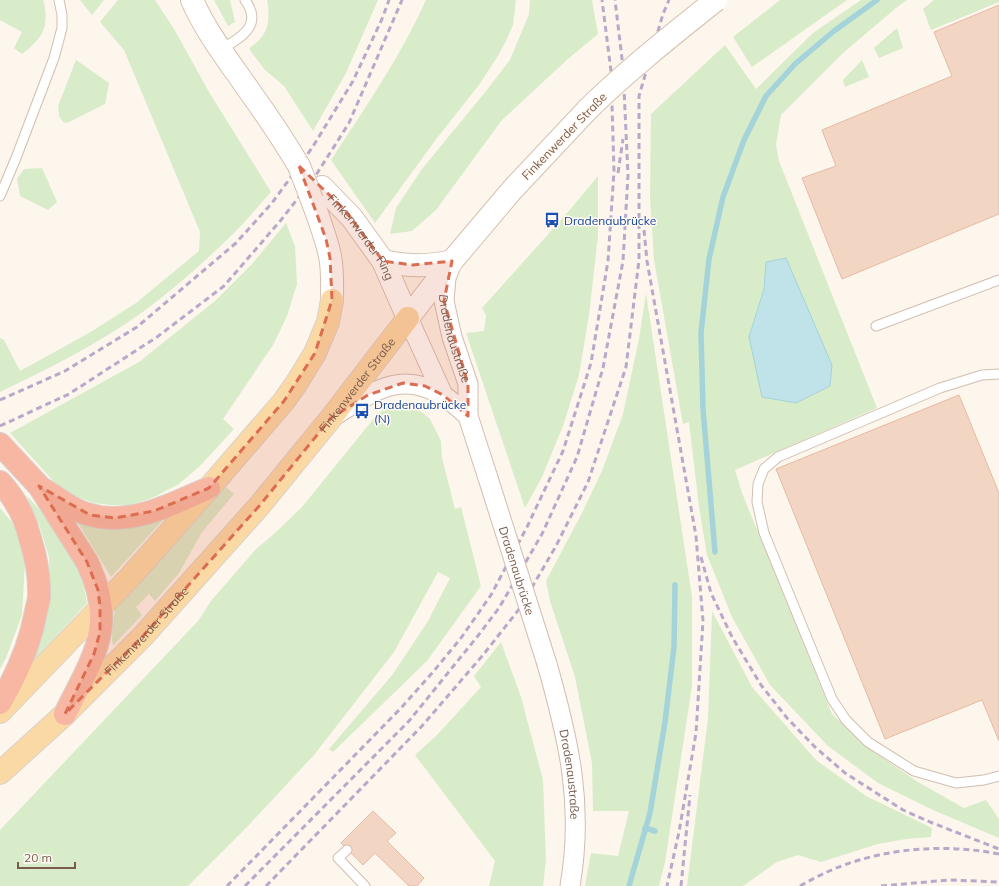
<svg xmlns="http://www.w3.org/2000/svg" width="999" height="886" viewBox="0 0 999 886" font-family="Mulish,sans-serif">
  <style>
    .green { fill: #d8ecc9 }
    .water { fill: #bfe3e8; stroke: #a5d3da }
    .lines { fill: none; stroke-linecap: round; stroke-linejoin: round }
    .stream { stroke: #a5d3da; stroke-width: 5.5 }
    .building { fill: #f3d5c3; stroke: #e6bba3 }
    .service-casing { stroke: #d1beb0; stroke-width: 11 }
    .minor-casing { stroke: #d1beb0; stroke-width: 21 }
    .secondary-casing { stroke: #d6c0b0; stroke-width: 24 }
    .primary-casing { stroke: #dad1cd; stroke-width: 24 }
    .motorway-casing { stroke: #dad1cd; stroke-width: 24 }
    .service { stroke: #fff; stroke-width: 9 }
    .minor { stroke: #fff; stroke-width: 19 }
    .secondary { stroke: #fff; stroke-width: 22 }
    .primary { stroke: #fbd9a5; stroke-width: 22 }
    .motorway { stroke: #f7b7a3; stroke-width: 22 }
    .rail { stroke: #b9a8c9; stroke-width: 3; stroke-dasharray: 6 4; stroke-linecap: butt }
    .minor-bridge-casing { stroke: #d1beb0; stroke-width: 21; stroke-linecap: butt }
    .secondary-bridge-casing { stroke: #d6c0b0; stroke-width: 24; stroke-linecap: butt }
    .minor-bridge { stroke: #fff; stroke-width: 19 }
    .secondary-bridge { stroke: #fff; stroke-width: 22 }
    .marked { fill: #dc6d51; fill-opacity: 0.2; stroke: #dc6d51; stroke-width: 3; stroke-dasharray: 8 5; stroke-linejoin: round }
    .labels { text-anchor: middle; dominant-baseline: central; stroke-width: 3; stroke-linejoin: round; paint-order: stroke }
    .street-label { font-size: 12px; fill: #7a5c4d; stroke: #fffaf3 }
    .transit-label { font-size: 12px; fill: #164399; stroke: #fffaf3; text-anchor: start }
  </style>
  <rect width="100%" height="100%" fill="#fdf6ec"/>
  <g class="green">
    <path d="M0,0H43L44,2C49,28 43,38 22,54L14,48L22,32L0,20Z"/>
    <path d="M80,0H104L92,15Z"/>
    <path d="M118,0H155L174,29L209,92L271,192C258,206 246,222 232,235C203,263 173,290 140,314C96,345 48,369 0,392V338L4,340L20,371L89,333L136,303L199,251L200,232L124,50L100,22Z"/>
    <path d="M214,0H230L235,22L228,26Z"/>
    <path d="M267,0H378L346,73L313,131L284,86L265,70L249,49C253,45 260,41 263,35C270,26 269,10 267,0Z"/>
    <path d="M426,0H516L513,25L505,43L499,54L479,85L437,138L375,223L331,160C365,108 401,56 426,0Z"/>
    <path d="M530,0H592L598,34L569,58L502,120L436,210L412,231L390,234L396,208L422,169L486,91L510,60L529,14Z"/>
    <path d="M780,0H847L752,67L733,37Z"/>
    <path d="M861,0H907L896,8L843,53L781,115L776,145L779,161L877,408L735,470L742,493L832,714L871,750L918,782L964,808L986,800L999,819V838L933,810L878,783L828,746L770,685L732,617L707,555L699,507L689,422L683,424L654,260L650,198L651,114L725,45L756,89L813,33Z"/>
    <path d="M934,0H999V2L931,30L923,9Z"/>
    <path d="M897,28L903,48L879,58L874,48Z"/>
    <path d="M76,60L109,83L105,104L69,122L64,123L59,116L58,106Z"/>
    <path d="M862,60L869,77L845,87L843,80Z"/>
    <path d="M42,168L57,202L48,210L20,196L17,179L24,169Z"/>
    <path d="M598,176V236L589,315L579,375L563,426L542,477L525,508L466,333L484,331L486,315L482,308L568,212Z"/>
    <path d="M286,223L295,246L297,284L287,316L273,345L223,419L234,429L201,465L179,484L152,498L130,505H111L94,503L73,495L56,484L10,433L139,362L215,301L252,264Z"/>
    <path d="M646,293L692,597V686L665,862L659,886H585L591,853L618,856L629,811H593L592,763L575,677L550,601L546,581L582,513L602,471L623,414L639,339Z"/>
    <path d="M395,405H409L423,413L430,419L441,441L442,458L455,509L461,507L481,586L427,661L333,752L329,749L393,674L428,621L450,578L438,572L394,652L314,755L247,827L188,886H0V830L198,621L211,601L256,549L275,533L302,507L375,417L384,409Z"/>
    <path d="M226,487L234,494L202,532L179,573L155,601L149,594L136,607L142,615L113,646C110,636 114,619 115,608Z"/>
    <path d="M26,495L39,509L72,554L83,584L87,603L32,662L42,634L48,611L50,588L49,557L39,524Z"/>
    <path d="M0,508L14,525L25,562L22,615L6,658L0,669Z"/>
    <path d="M158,520L162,521L111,577L78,523L114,527Z"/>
    <path d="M712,611L752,687L816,760L866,796L932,828L931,837L906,839L878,844L821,862L798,855L777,862L743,886H687L708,718Z"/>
    <path d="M501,642L521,697L543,780L546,860L543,886H489L495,861L415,755L437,735L481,687L474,676Z"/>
  </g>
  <path class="water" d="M786,258L832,365L830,386L796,403L762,397L749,337L764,289L766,262Z"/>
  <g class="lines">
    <g class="stream">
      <path d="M715,552L703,409L701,333L709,259L723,197L744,140L766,96L795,64L834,31L877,0"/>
      <path d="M645,828L655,831"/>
      <path d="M629,886L650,813L665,722L674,647L675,585"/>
    </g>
  </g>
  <g class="building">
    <path d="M999,5V214L842,279L802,178L836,166L822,130L952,76L934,32Z"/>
    <path d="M959,395L999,493V741L982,700L885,739L776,469Z"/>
    <path d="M373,811L396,833L387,841L424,878L417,886H409L375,853L363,865L341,843Z"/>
  </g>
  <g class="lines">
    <defs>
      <g id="service">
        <path d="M220,50C240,38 264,26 245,0"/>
        <path d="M0,196L16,158L54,58L62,28V15L59,0"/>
        <path d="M876,326L999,280"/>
        <path d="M999,374L982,375L940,388L778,457L764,469L758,484L757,502L764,533L832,699L846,720L868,742L914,771L956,783L984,780L999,776"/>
        <path d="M347,850L338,858L365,886"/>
      </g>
      <g id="minor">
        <path id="s1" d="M451,265L446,278L444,301L452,337L468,384V416L488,478"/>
        <path d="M408,318L443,395"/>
        <path d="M337,414C373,392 400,370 442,395C451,400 460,409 468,416"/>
        <path id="s2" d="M547,664C569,741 584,805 570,886"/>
      </g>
      <g id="secondary">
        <path d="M192,0C206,32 228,60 248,89C266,114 283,139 299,166"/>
        <path id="s3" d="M322,187L352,218L383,261L408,318L452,261L512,190L588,109"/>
        <path d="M312,200C319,219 326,237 330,256C333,271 332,286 332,300"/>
        <path d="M383,261C405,266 429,267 452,261"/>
      </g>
      <g id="primary">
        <path d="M0,712L131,576L209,488L284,401L296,384L315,353L328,322L332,300"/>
        <path id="s4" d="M0,773L65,714L143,636L260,505L331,418L408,318"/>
      </g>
      <g id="motorway">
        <path d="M0,444L39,486L87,562C97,583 104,608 100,631C97,656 76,691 65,714"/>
        <path d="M0,482C15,498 25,517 30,538C36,557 40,577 39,598C38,604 36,610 35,616C29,647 16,676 0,703"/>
        <path d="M45,490C59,499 74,511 91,515C132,526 172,504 209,488"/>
      </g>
    </defs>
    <use href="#service" class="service-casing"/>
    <use href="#minor" class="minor-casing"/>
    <use href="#secondary" class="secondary-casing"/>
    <use href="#primary" class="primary-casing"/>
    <use href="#motorway" class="motorway-casing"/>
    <use href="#service" class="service"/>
    <use href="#minor" class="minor"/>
    <use href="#secondary" class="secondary"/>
    <use href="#primary" class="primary"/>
    <use href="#motorway" class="motorway"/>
    <g class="rail">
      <path d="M618,173L623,139"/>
      <path d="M644,230L647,261L696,536L703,621L696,733L679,832L667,886"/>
      <path d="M0,400L65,371L137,327L236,243L272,203L312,148L353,81L382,19L389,0"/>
      <path d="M0,426L69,394L157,337L224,286L281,220L316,175L349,123L402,0"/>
      <path d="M701,557L711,593L732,637L761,685L787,718L815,747L845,773L903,810L930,822L999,849"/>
      <path d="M227,886L401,708L433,672L461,638L491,595L527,527L563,451L591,363L608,261L614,171L611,71L602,0"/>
      <path d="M245,886L409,721L477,637L499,608L542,534L577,457L603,368L623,261L628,175L623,67L615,0"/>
      <path d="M266,886L422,726L483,655L520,608L556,546L588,482L626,367L639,260V96L663,14L669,0"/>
      <path d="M681,886L690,795"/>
      <path d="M800,886C809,881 818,876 827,872C880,848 943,843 999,854"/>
      <path d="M881,886L949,880L999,882"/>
    </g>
    <defs>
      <g id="minor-bridge">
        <path id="s5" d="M488,478L547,664"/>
      </g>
      <g id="secondary-bridge">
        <path d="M588,109C628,70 672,35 716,0"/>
        <path d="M299,166L312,200"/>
      </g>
    </defs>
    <use href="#minor-bridge" class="minor-bridge-casing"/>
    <use href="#secondary-bridge" class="secondary-bridge-casing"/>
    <use href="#minor-bridge" class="minor-bridge"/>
    <use href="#secondary-bridge" class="secondary-bridge"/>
  </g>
  <path class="marked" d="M299,166L345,210L383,261L413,265L452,261L444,301L468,384V416L443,395L425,386L403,383L368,395L331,418L260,505L143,636L65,714L94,654L100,632V607L98,590L87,562L39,486L90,515L115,518L154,511L209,488L284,401L315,353L332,300L330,258L326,239Z"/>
  <defs>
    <symbol id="bus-bare" viewBox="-9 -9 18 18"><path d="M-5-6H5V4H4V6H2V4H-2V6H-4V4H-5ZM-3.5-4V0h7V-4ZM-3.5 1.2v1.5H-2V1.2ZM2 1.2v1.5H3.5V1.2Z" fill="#1a4fb4" stroke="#fffaf3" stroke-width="2.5" paint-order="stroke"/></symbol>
  </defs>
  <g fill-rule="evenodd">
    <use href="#bus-bare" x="541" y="209" width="22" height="22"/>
    <use href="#bus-bare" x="351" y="400" width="22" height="22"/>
  </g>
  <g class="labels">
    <g class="street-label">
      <text transform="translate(564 136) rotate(-46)">Finkenwerder Straße</text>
      <text stroke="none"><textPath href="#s3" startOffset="64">Finkenwerder Ring</textPath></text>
      <text stroke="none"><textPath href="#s1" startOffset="76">Dradenaustraße</textPath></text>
      <text stroke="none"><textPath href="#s4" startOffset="528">Finkenwerder Straße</textPath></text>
      <text stroke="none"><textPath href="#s5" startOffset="97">Dradenaubrücke</textPath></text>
      <text stroke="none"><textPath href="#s4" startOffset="204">Finkenwerder Straße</textPath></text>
      <text stroke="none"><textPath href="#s2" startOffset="113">Dradenaustraße</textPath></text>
    </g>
    <g class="transit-label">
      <text x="564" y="220">Dradenaubrücke</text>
      <text x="374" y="404">Dradenaubrücke<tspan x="374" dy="14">(N)</tspan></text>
    </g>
  </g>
  <path d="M18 862v6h57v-6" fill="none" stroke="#7a5c4d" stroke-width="2"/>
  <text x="24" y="862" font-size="12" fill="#7a5c4d" stroke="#fffaf3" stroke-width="3" paint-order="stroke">20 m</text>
</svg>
